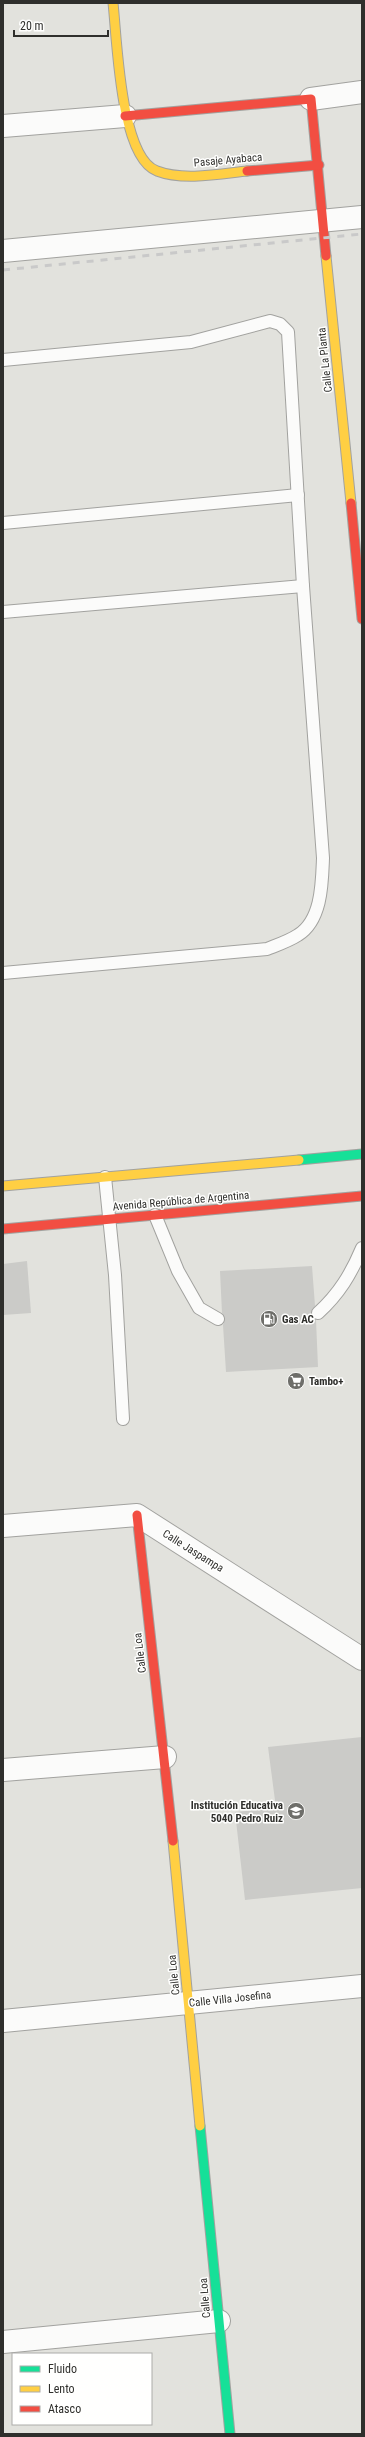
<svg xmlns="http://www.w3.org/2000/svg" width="365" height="2437" viewBox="0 0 365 2437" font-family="'Roboto Condensed',sans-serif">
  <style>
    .building { fill: #cbcbc8 }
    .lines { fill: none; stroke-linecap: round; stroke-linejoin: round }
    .lane-casing { stroke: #a2a29f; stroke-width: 14 }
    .street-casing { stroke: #a2a29f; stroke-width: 24 }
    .fast-casing { stroke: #a2a29f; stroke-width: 11 }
    .slow-casing { stroke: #a2a29f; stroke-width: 11 }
    .jam-casing { stroke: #a2a29f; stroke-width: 11 }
    .lane { stroke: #fbfbfa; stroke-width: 12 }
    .street { stroke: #fbfbfa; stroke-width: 22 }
    .fast { stroke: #16e098; stroke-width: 9 }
    .slow { stroke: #ffcf43; stroke-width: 9 }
    .jam { stroke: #f24e42; stroke-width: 9 }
    .rail { stroke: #c9c9c9; stroke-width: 3; stroke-dasharray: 7 7; stroke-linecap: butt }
    .labels { text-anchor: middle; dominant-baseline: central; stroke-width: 3; stroke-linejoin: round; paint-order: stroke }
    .street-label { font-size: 11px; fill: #2f2f2c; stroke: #fffffe }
    .poi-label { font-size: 11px; font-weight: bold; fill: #2f2f2c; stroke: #fffffe; text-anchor: start }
  </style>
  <rect width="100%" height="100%" fill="#e2e2dd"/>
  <g class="building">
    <path d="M27,1261L31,1313L3,1315V1264Z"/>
    <path d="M312,1266L315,1306L311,1314L316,1320L318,1367L226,1372L223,1325L225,1319L222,1313L220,1271Z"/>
    <path d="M362,1737V1888L245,1900L235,1812L276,1808L268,1747Z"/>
  </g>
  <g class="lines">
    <defs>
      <g id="lane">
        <path d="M3,360L191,342L270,321L280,324L288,332L303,586L323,858C322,883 322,920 298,935C289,941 277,945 267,949L3,973"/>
        <path d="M3,523L298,495"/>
        <path d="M3,612L303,586"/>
        <path d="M105,1177L115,1275L123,1419"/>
        <path d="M155,1215L178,1271L199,1308L218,1319"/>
        <path d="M318,1313C339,1294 351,1274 362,1248"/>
      </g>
      <g id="street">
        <path d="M311,99L362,92"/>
        <path d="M3,126L125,116"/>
        <path d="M3,251L362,217"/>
        <path d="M3,1526L137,1515L362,1659"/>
        <path d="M3,1770L165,1757"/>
        <path d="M3,2021L362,1986"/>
        <path d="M3,2342L219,2321"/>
      </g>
      <g id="fast">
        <path d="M299,1160L362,1154"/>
        <path d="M200,2126L230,2434"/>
      </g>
      <g id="slow">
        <path d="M113,3C117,38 120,158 157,171C183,181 220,174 247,171"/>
        <path d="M326,256L351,503"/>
        <path d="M3,1186L299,1160"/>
        <path d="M173,1841L200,2126"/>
      </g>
      <g id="jam">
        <path d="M125,116L311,99L326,256"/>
        <path d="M247,171L319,165"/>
        <path d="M351,503L362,619"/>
        <path d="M3,1229L362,1196"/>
        <path d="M137,1515L173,1841"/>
      </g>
    </defs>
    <use href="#lane" class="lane-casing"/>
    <use href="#street" class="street-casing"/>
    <use href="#fast" class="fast-casing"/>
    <use href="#slow" class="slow-casing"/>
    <use href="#jam" class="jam-casing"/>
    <use href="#lane" class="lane"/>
    <use href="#street" class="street"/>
    <use href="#fast" class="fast"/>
    <use href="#slow" class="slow"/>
    <use href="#jam" class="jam"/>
    <path class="rail" d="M3,270L362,234"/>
  </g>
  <defs>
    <symbol id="fuel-disc" viewBox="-11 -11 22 22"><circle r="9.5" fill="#6e6e6a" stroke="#fffffe"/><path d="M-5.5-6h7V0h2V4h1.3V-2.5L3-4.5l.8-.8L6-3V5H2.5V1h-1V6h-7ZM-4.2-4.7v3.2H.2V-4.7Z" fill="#fff"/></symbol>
    <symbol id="supermarket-disc" viewBox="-11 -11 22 22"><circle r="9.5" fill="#6e6e6a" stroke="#fffffe"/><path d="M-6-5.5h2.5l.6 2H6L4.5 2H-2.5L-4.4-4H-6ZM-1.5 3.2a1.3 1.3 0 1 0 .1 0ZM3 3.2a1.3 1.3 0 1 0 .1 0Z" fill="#fff"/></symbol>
    <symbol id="school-disc" viewBox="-11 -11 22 22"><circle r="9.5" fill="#6e6e6a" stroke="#fffffe"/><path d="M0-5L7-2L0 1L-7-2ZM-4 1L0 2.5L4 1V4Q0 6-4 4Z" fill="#fff"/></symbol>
  </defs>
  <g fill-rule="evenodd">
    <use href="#fuel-disc" x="259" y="1309" width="20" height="20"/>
    <use href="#supermarket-disc" x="286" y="1371" width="20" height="20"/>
    <use href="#school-disc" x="286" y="1801" width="20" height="20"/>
  </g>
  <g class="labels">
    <g class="street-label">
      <text transform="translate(228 160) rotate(-5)">Pasaje Ayabaca</text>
      <text transform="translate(325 360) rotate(-96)">Calle La Planta</text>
      <text transform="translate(181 1201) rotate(-5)">Avenida República de Argentina</text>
      <text transform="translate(193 1551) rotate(32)">Calle Jaspampa</text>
      <text transform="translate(140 1653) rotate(-97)">Calle Loa</text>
      <text transform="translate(174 1975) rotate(-96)">Calle Loa</text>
      <text transform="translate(230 1999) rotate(-6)">Calle Villa Josefina</text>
      <text transform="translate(205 2298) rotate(-95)">Calle Loa</text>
    </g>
    <g class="poi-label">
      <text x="282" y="1319">Gas AC</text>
      <text x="309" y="1381">Tambo+</text>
      <text x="283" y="1805" text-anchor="end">Institución Educativa<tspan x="283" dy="13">5040 Pedro Ruiz</tspan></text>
    </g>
  </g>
  <rect width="365" height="2437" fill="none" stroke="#2f2f2c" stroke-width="8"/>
  <rect x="12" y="2353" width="140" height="72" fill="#fffffe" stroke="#acacaa"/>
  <rect x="20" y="2366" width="20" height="6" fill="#16e098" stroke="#acacaa"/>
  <text x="48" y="2373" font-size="12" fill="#2f2f2c">Fluido</text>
  <rect x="20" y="2386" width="20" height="6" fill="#ffcf43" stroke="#acacaa"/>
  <text x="48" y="2393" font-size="12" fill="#2f2f2c">Lento</text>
  <rect x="20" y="2406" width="20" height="6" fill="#f24e42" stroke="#acacaa"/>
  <text x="48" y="2413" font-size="12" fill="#2f2f2c">Atasco</text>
  <path d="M14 30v6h94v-6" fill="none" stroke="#2f2f2c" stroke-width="2"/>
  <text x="20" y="30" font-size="12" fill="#2f2f2c" stroke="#fffffe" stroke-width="3" paint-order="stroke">20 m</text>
</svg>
